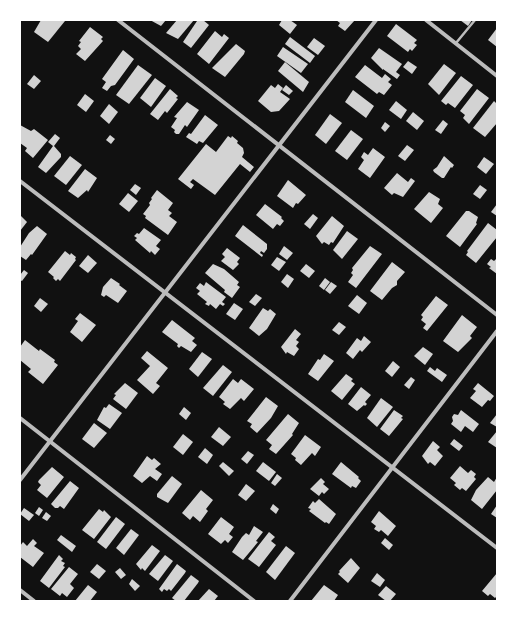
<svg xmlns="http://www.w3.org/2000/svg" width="517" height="621" viewBox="0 0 517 621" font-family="'Archivo Narrow',sans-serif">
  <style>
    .building { fill: #d3d3d3 }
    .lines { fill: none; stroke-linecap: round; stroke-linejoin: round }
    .service { stroke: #bcbcbc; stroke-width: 2.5 }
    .minor { stroke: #bcbcbc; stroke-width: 4 }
  </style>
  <rect width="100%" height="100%" fill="#111"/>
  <g class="building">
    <path d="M41,20H64L65,21L48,42L34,32Z"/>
    <path d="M150,20H166L161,26Z"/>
    <path d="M177,20H194L178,39L166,33Z"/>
    <path d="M203,20L209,25L191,48L183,42L197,21Z"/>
    <path d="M282,20H290L297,25L290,34L279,25Z"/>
    <path d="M336,20H355L345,31L338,26L340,23Z"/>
    <path d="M460,20H472L468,26Z"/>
    <path d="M396,24L417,40L414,43L417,45L412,51L410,49L408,52L387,36Z"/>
    <path d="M90,27L103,37L101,39L103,41L85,61L76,54L81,49L78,46L81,42L79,41Z"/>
    <path d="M497,28V47L488,40Z"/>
    <path d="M215,31L222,37L224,34L229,38L209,64L197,54Z"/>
    <path d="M290,37L315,56L310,63L285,44Z"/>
    <path d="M314,38L325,46L318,55L307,47Z"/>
    <path d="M236,44L245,51L244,54L225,77L212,68Z"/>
    <path d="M283,47L308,64L301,73L277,56Z"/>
    <path d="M379,48L402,64L396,72L400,75L397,79L383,69V70L371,58Z"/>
    <path d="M123,50L134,59L115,85L111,86L107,91L102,88L106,82L102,79Z"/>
    <path d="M408,61L417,67L412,74L403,67Z"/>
    <path d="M285,62L309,82L303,92L278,71Z"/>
    <path d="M444,64L456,73L439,95L428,84Z"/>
    <path d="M138,65L152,75L129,104L116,95Z"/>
    <path d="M365,65L382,78L385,74L391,79L388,82L392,85L384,95L379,92L377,94L355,77Z"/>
    <path d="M34,75L41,81L34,89L27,84Z"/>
    <path d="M461,76L473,85L455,108L448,103L446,105L441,101Z"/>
    <path d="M155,78L166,86L151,107L140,98Z"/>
    <path d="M278,84L283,88L280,92L290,99L279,111L271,112L258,101L271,85L275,88Z"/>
    <path d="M286,85L293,91L289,95L282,90Z"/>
    <path d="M170,89L178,96L176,98L178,99L167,113L165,111L158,120L150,114Z"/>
    <path d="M477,89L489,98L469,124L463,118L465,115L460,111Z"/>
    <path d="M353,90L374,106L366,118L345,102Z"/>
    <path d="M85,94L94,101L86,112L77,105Z"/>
    <path d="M396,101L407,110L401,119L389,110Z"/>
    <path d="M494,101L497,104V123L485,137L473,128Z"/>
    <path d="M187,102L199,110L187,127L185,125L179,134H176L174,132L175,130L171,127L177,118L174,117Z"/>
    <path d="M109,104L118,112L109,124L100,116Z"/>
    <path d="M413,112L424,121L417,130L406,121Z"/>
    <path d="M330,114L342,123L326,144L315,135Z"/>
    <path d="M205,115L218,125L203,143L199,141L197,144L186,137L189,133L191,134Z"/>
    <path d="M443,120L448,124L441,134L435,130Z"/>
    <path d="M385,122L390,126L385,132L381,128Z"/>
    <path d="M20,125L31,131L34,129L48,140L33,158L25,151L27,148L20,143Z"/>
    <path d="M351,130L363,139L347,160L335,151Z"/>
    <path d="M55,134L60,138L54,146L61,154V157L46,173L38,167L53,146L48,142Z"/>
    <path d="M110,135L115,139L111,144L106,140Z"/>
    <path d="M228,136L231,138L232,136L238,141L237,143L243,148L244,153L242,157L254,167L250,172L240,164L215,195L193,179L190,182L194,185L191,189L178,179L206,144L216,152Z"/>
    <path d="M407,145L414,150L405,161L398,156Z"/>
    <path d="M373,148L385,157L370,178L358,169L364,160L361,157L364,152L368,155Z"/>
    <path d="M70,156L82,165L66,185L54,176Z"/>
    <path d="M444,156L454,165L452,168L451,167L444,178H442L434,172L433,170L437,167Z"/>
    <path d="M484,157L494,164L486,174L477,167Z"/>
    <path d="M85,169L97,178L88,192L87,190L78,198L68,191Z"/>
    <path d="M397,173L408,182L411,178L415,181L403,197L394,193L392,195L384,188Z"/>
    <path d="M288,180L306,195L298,204L296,203L293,208L277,196Z"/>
    <path d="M135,184L141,188L136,195L130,190Z"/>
    <path d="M480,185L487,190L480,199L473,194Z"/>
    <path d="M157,190L173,203L168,210L172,213L169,216L177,222L168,235L145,218L146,216L143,214L150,205L149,203L152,199L151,198Z"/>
    <path d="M429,192L440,199L438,204L443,208L431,223L414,209Z"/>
    <path d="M128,193L138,201L129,212L119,204Z"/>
    <path d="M265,204L282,217L281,218L284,221L280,226L277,224L273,229L256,215Z"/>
    <path d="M497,204V216L491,212Z"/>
    <path d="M466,211H469L478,217L476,223L477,224L460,247L446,236Z"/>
    <path d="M313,214L318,218L310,229L304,224Z"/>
    <path d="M20,215L27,222L20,231Z"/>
    <path d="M332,216L344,226L333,243L331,242L329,245L324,242L322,244L316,236Z"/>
    <path d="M488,223L497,230V237L476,263L466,255L468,252L467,251Z"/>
    <path d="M243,225L267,244V249L264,253L261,251L260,253L263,255L262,257L235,236Z"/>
    <path d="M37,226L47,234L32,255L31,254L26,260L20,256V247L29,233Z"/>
    <path d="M144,228L161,240L156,246L160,249L155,255L151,251L150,253L135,240L137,238L134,236L137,233L139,234Z"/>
    <path d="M347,231L358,239L342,259L333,250Z"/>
    <path d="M284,246L293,253L287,260L279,254Z"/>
    <path d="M370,246L382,254L356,288L348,282L353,275L351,273L353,270L352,268Z"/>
    <path d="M227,248L240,258L237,262L239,264L233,270L221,261L225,257L222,254Z"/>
    <path d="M65,251L70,255L71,253L76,257L75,259L76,260L60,281L58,279L56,281L53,278L54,277L48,272Z"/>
    <path d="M88,255L97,263L88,273L79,266Z"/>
    <path d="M277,257L286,262L279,271L271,265Z"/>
    <path d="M497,258V274L489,268L491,267L487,264L491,259L494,261Z"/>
    <path d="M392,262L405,272L397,281V285L392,288L382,300L370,291Z"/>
    <path d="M213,264L224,269L239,282L237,285L240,287L232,298L224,292L225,290L205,273Z"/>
    <path d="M306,264L315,271L309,278L300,271Z"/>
    <path d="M24,270L28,273L22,281L20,280V275Z"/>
    <path d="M287,274L294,279L288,288L281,282Z"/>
    <path d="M111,278L120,284L119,285L127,291L118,303L106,295L104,297L101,295L103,287Z"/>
    <path d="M325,278L330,282L324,290L319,286Z"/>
    <path d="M206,282L226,297L222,302L225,304L223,306L220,304L216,309L210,304L209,306L205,304L207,302L197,294L200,291L196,288L200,283L204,286Z"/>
    <path d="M331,282L337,286L330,294L325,290Z"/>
    <path d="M256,294L262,298L255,306L249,302Z"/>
    <path d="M357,295L367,303L359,314L348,306Z"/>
    <path d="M436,296L448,305L427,331L423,328L426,324L421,320L423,317L421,315Z"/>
    <path d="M40,298L48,304L41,312L34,306Z"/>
    <path d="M234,303L243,309L235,320L226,314Z"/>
    <path d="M263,308L268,311L270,309L276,314L267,329L259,336L249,328Z"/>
    <path d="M80,313L96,325L82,342L70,332L78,321L75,319Z"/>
    <path d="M462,315L477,327L470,336L472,338L458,352L443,341Z"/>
    <path d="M172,320L195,338L192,341L197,345L191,352L181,346L179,348L177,346L178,344L162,332Z"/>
    <path d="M339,322L346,327L339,335L332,330Z"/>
    <path d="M295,329L301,334L296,340L299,342L296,346L299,349L294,356L287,352L286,354L281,347Z"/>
    <path d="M364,336L371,342L362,352L360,350L353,359L346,353L357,338L361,341Z"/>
    <path d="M25,340L39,351L40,349L55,360L54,362L58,365L43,384L28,372L31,369L20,360V347Z"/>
    <path d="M423,347L433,354L425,365L414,356Z"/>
    <path d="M147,351L168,368L156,383L160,386L153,394L137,380L150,366L141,358Z"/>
    <path d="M202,352L212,359L198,377L189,369Z"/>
    <path d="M324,354L334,361L318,381L308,374L318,359L320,360Z"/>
    <path d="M393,361L400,367L392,377L385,371Z"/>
    <path d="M223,365L232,372L213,396L203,388Z"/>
    <path d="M430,367L435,371L437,368L447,375L442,382L427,371Z"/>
    <path d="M346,374L353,379L351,381L355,384L342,400L331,391Z"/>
    <path d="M411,377L415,380L409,389L404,385Z"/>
    <path d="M233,379L238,383L241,379L254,389L244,401L241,398L230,409L223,404L225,402L219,397Z"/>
    <path d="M125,383L138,393L126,409L113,399L116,395L114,394Z"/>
    <path d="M478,383L494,396L490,401L488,400L482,407L470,398L476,391L473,389Z"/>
    <path d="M361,387L371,395L365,402L367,404L365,406L364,405L357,411L348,404Z"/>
    <path d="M266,397L278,406L271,418L257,433L250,427L252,424L247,421Z"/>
    <path d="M381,398L393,407L377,427L367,418Z"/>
    <path d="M109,404L122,413L110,429L97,420L104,407L106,408Z"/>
    <path d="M184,407L191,413L186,420L179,414Z"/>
    <path d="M394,410L403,416L401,418L403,419L389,436L380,429Z"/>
    <path d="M461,410L479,424L473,432L465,426L461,432L451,424L453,421L452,417L454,414L458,415Z"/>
    <path d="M288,414L299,423L292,434L293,435L276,454L269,449L272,445L266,440Z"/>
    <path d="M497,414V427L490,423Z"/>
    <path d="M94,423L107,433L94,448L82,439Z"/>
    <path d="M219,427L231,437L223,446L211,437Z"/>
    <path d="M497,431V448L488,442Z"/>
    <path d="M183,434L193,442L183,455L173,447Z"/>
    <path d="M305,435L321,447L315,456L312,453L301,465L295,460L296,458L291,454Z"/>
    <path d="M454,439L463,446L459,451L450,444Z"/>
    <path d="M433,441L440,447L437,450L443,456L435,466L430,462L428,464L422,456Z"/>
    <path d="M205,448L213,455L207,464L198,457Z"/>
    <path d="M248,451L254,455L247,464L241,459Z"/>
    <path d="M147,456L152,460L154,458L161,464L155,469L162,474L157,481L150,476L142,483L133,476Z"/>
    <path d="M223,462L234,471L229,476L219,466Z"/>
    <path d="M263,462L276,472L269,481L256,471Z"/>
    <path d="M341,462L359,477L358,478L361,481L356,488L352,486L351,488L332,474Z"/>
    <path d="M460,466L468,473L471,470L476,474L474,477L476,479L466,491L462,488L460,490L454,485L456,483L450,478Z"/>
    <path d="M52,467L64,477L47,498L37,490L41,485L38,482L39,480Z"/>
    <path d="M277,474L282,478L275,486L271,483Z"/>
    <path d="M172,476L182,484L168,503L157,497V494Z"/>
    <path d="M488,477L494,482L497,477V490L482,509L471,500L476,490Z"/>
    <path d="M321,478L325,482L323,484L329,489L324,494L322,492L319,496L310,489Z"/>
    <path d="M70,481L79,488L64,509L60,506L58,508H55L51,504Z"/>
    <path d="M246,484L255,491L246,501L238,495Z"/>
    <path d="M201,490L213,500L206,509L208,511L200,522L193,516L190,520L182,513Z"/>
    <path d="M319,499L336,514L329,524L326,522L325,523L309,511L311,509L308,508L313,501L315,503Z"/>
    <path d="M273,504L279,509L276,514L270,509Z"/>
    <path d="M497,505V518L491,514Z"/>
    <path d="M39,507L43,510L39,516L35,513Z"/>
    <path d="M24,508L34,515L29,521L20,514Z"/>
    <path d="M99,509L103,512L104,510L111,517L94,539L82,530Z"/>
    <path d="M379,511L396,526L388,536L381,530L379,532L374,529L376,526L371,522Z"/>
    <path d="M46,512L51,516L47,521L42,518Z"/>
    <path d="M116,517L125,524L106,549L97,542Z"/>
    <path d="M221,517L234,527L229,534L233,537L228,543L225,540L221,544L208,534Z"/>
    <path d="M254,526L263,532L256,541L258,542L243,560L232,552L242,537L246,533L249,535Z"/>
    <path d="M131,529L139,535L124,555L116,548Z"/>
    <path d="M269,532L275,537L271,541L276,545L259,567L248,559Z"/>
    <path d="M61,535L76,546L72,552L57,540Z"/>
    <path d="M385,538L393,545L389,550L381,543Z"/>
    <path d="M33,539L37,543L34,546L44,553L33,567L20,557V546L23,542L27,546Z"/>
    <path d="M152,545L160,551L145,571L142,568L141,570L136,564Z"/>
    <path d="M286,546L295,553L275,580L266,572Z"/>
    <path d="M59,555L63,559L61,561L65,563L63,566L65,567L49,588L40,581Z"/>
    <path d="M165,555L173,561L158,581L149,574Z"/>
    <path d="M351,558L360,568L348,583L338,574L340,572L339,571Z"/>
    <path d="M97,564L106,571L99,579L90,572Z"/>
    <path d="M177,564L186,571L185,573L171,591L169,589L167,591L164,589L162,592L159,589Z"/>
    <path d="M69,567L78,574L70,584L74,588L67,597L62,593L60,596L51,589Z"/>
    <path d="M120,568L126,575L121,579L115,572Z"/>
    <path d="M377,573L385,580L380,587L371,581Z"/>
    <path d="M497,573V596L495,598L490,594L488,596L482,591Z"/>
    <path d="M191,575L199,581L198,583L184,601H176L172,598Z"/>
    <path d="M132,579L140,586L135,591L129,584Z"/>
    <path d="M88,585L97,592L90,601H75Z"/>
    <path d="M324,585L338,595L334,601H311Z"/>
    <path d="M386,586L396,594L390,601H386L378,595Z"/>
    <path d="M209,589L218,596L214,601H198Z"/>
  </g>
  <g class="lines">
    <path class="service" d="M456,43L475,20"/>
    <g class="minor">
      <path d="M118,20L497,315"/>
      <path d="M426,20L497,76"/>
      <path d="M20,181L497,548"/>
      <path d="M20,418L254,601"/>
      <path d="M20,480L376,20"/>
      <path d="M20,590L34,601"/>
      <path d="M290,601L497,331"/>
    </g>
  </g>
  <rect width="517" height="621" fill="none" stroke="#ffffff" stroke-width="42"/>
</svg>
